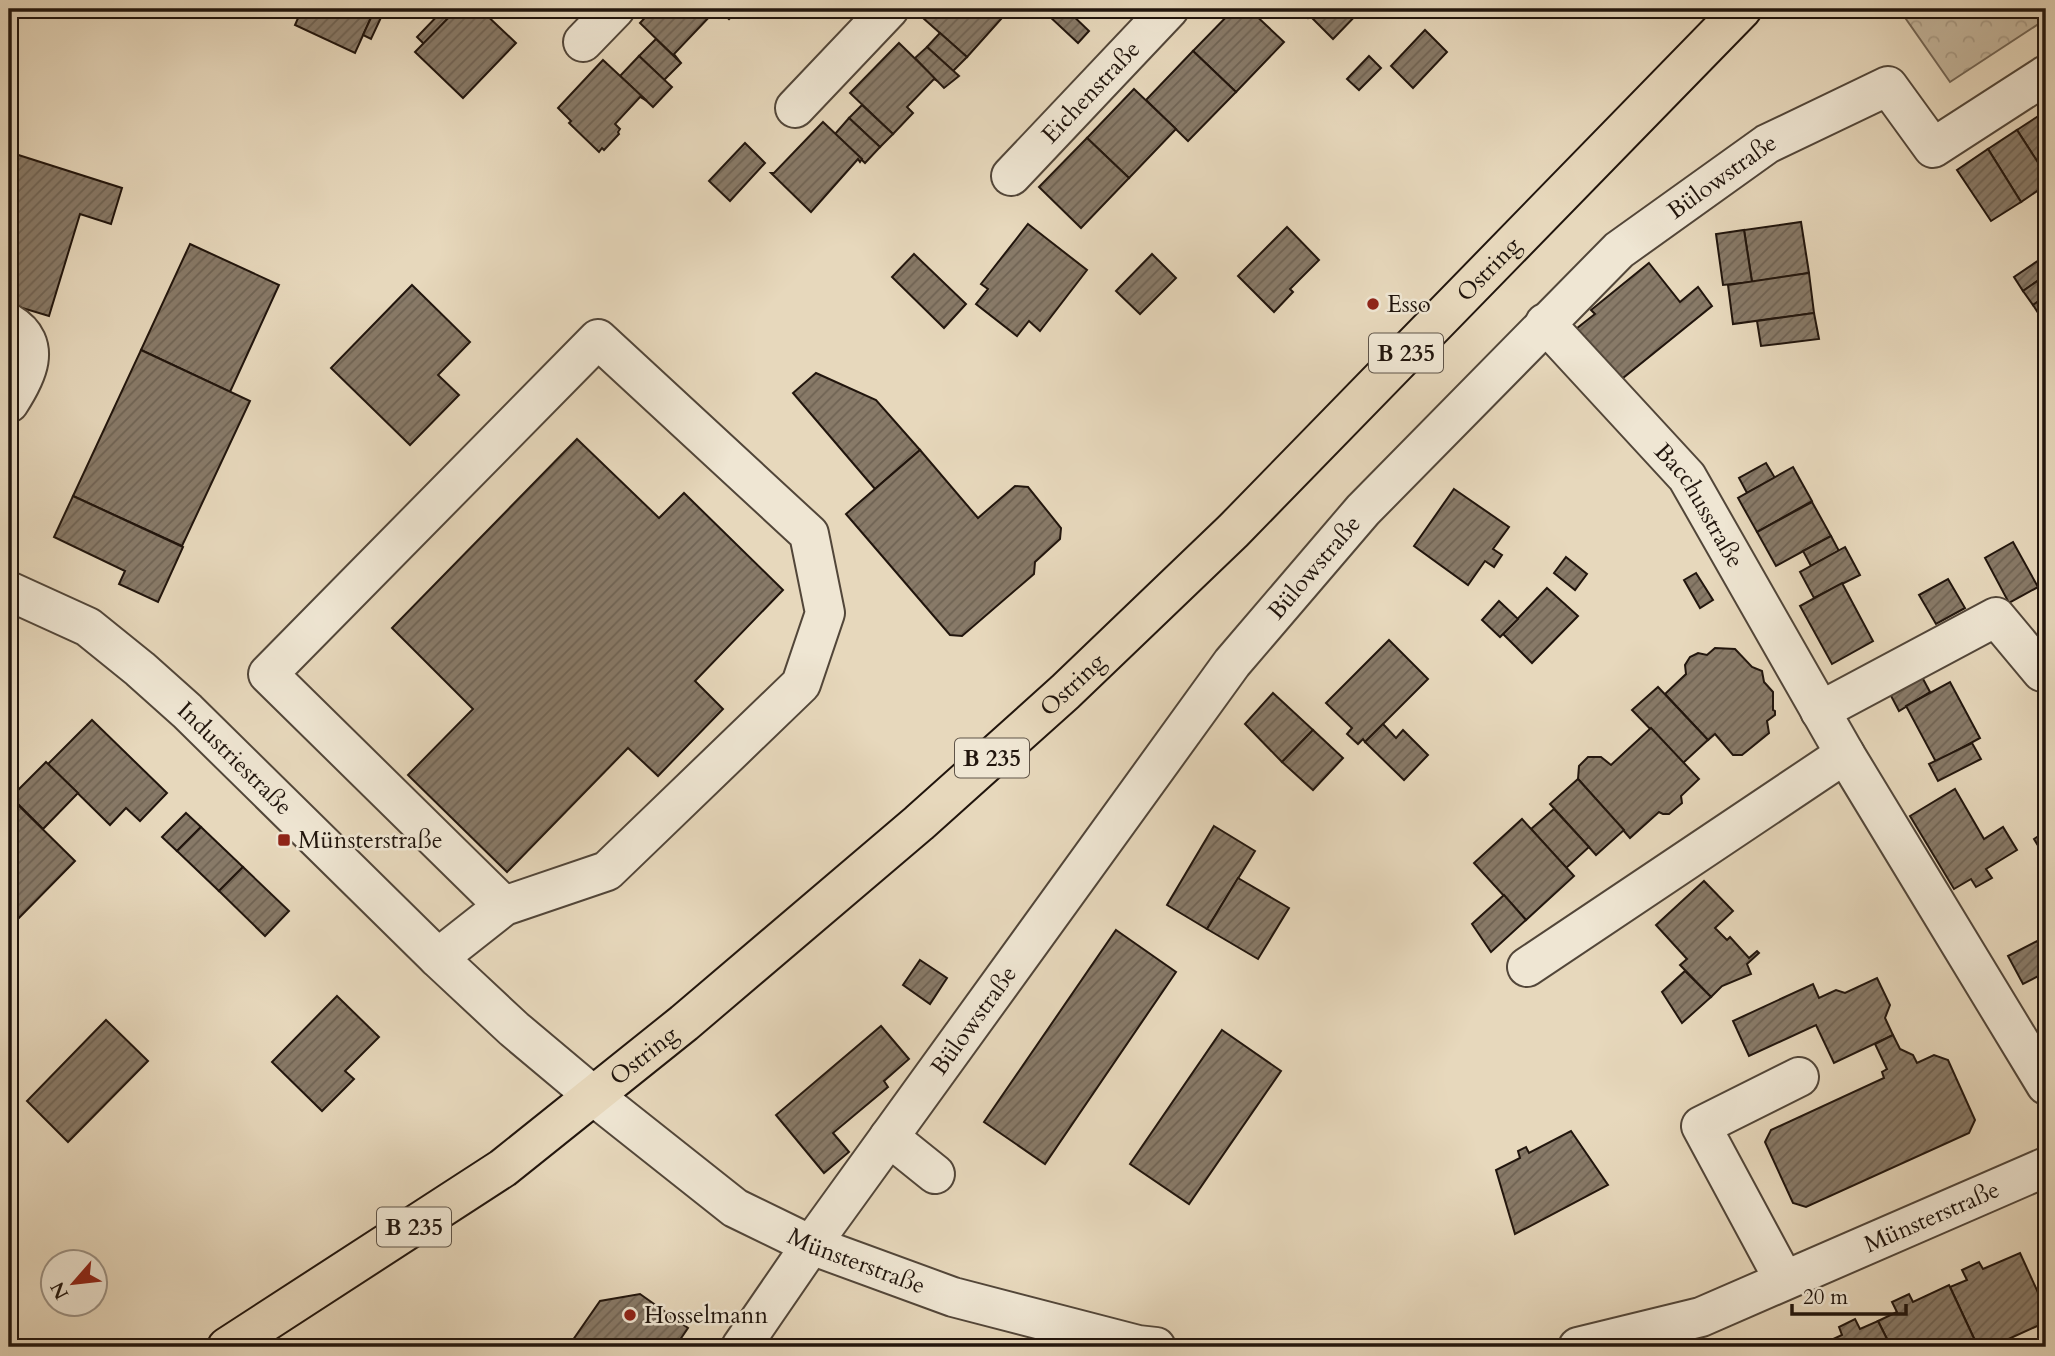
<svg xmlns="http://www.w3.org/2000/svg" width="2055" height="1356" viewBox="0 0 2055 1356" font-family="Cardo,serif">
  <style>
    .park { fill: url(#park-crowns); stroke: #736656; stroke-width: 2 }
    .building { fill: url(#building-hatch); stroke: #21150d; stroke-width: 2 }
    .lines { fill: none; stroke-linecap: round; stroke-linejoin: round }
    .minor-casing { stroke: #524639; stroke-width: 42 }
    .major-casing { stroke: #21150d; stroke-width: 42 }
    .minor { stroke: #efe6d3; stroke-width: 38 }
    .major { stroke: #e7d8bc; stroke-width: 38 }
    .poi-dot { fill: #8f2418; stroke: #efe6d3; stroke-width: 2.5 }
    .labels { text-anchor: middle; dominant-baseline: central; stroke-width: 5; stroke-linejoin: round; paint-order: stroke }
    .shield { fill: #efe6d3; stroke: #5f5448; stroke-width: 2 }
    .shield-label { font-size: 23px; font-weight: bold; fill: #21150d }
    .street-label { font-size: 24px; fill: #21150d; stroke: #efe6d3 }
    .poi-label { font-size: 24px; fill: #21150d; stroke: #efe6d3; text-anchor: start }
  </style>
  <defs>
    <pattern id="park-crowns" width="20" height="18" patternUnits="userSpaceOnUse" patternTransform="scale(1.75)"><rect width="20" height="18" fill="#c5b79e"/><path d="M2 6a3 3 0 1 1 6 0M12 15a3 3 0 1 1 6 0" fill="none" stroke="#a99c87"/></pattern>
    <pattern id="building-hatch" width="6" height="6" patternUnits="userSpaceOnUse" patternTransform="scale(1.75)"><rect width="6" height="6" fill="#887a68"/><path d="M-1 1l2-2M0 6l6-6M5 7l2-2" fill="none" stroke="#6f6354"/></pattern>
  </defs>
  <rect width="100%" height="100%" fill="#e7d8bc"/>
  <filter id="stains"><feTurbulence type="fractalNoise" baseFrequency=".00286" numOctaves="4"/><feColorMatrix values="0 0 0 0 .2 0 0 0 0 .09 0 0 0 0 .02 0 0 0 .5 -.17"/></filter>
  <radialGradient id="worn" r=".72"><stop offset=".6" stop-color="#630" stop-opacity="0"/><stop offset="1" stop-color="#630" stop-opacity=".3"/></radialGradient>
  <path class="park" d="M1899,9H2046V19L1950,82Z"/>
  <g class="building">
    <path d="M302,9H375L355,53L295,25Z"/>
    <path d="M375,9H385L371,39L363,35Z"/>
    <path d="M444,9H457L424,44L417,37Z"/>
    <path d="M457,9H480L516,43L463,98L415,52Z"/>
    <path d="M653,9H706L712,14L674,54L681,63L640,23Z"/>
    <path d="M718,9H739L729,19Z"/>
    <path d="M933,9H1010L967,57L923,18Z"/>
    <path d="M1055,9H1066L1089,31L1078,43L1049,16Z"/>
    <path d="M1234,9H1249L1284,42L1236,92L1193,51Z"/>
    <path d="M1299,9H1317L1308,18Z"/>
    <path d="M1319,9H1362L1333,39L1311,17Z"/>
    <path d="M1425,30L1447,52L1413,88L1391,66Z"/>
    <path d="M940,33L967,57L953,71L927,47Z"/>
    <path d="M656,39L681,63L664,80L639,56Z"/>
    <path d="M899,43L938,81L934,79L907,107L913,113L893,134L850,93Z"/>
    <path d="M927,47L959,76L944,88L915,58Z"/>
    <path d="M1193,51L1236,92L1188,141L1146,100Z"/>
    <path d="M639,56L672,87L653,107L620,76Z"/>
    <path d="M1369,56L1381,68L1359,90L1347,79Z"/>
    <path d="M603,60L647,101L640,97L615,124L620,129L618,132L619,134L604,150L602,148L599,152L569,123L571,121L558,108Z"/>
    <path d="M1134,89L1176,129L1129,178L1087,138Z"/>
    <path d="M862,105L893,134L880,147L849,118Z"/>
    <path d="M2046,111V175L2017,130Z"/>
    <path d="M849,118L880,147L865,163L835,134Z"/>
    <path d="M823,122L862,159L860,162L858,159L811,212L771,173H774Z"/>
    <path d="M2017,130L2046,175V185L2021,202L1988,149Z"/>
    <path d="M1087,138L1129,178L1081,228L1039,187Z"/>
    <path d="M745,143L765,163L730,201L709,181Z"/>
    <path d="M1988,149L2021,202L1991,221L1957,170Z"/>
    <path d="M9,152L122,188L111,224L80,214L49,316L9,304Z"/>
    <path d="M1801,222L1809,273L1752,282L1744,230Z"/>
    <path d="M1028,224L1087,270L1040,331L1029,321L1017,336L976,304L988,289L981,284Z"/>
    <path d="M1287,227L1319,260L1290,289L1293,292L1274,312L1238,276Z"/>
    <path d="M1744,230L1752,282L1723,285L1716,234Z"/>
    <path d="M190,244L279,285L230,392L141,350Z"/>
    <path d="M914,254L966,304L944,328L892,277Z"/>
    <path d="M1152,254L1176,278L1140,314L1116,291Z"/>
    <path d="M2042,258L2046,263V275L2023,291L2014,277Z"/>
    <path d="M1649,263L1680,302L1698,287L1712,306L1618,382L1576,329L1595,314L1591,310Z"/>
    <path d="M1809,273L1814,313L1733,324L1728,285Z"/>
    <path d="M2046,275V296L2033,305L2023,291Z"/>
    <path d="M412,285L470,342L438,375L459,395L410,445L331,368Z"/>
    <path d="M2046,296V316L2042,319L2033,305Z"/>
    <path d="M1814,313L1819,339L1761,346L1757,321Z"/>
    <path d="M141,350L250,401L182,546L73,496Z"/>
    <path d="M816,373L876,400L920,450L875,489L793,393Z"/>
    <path d="M577,439L659,518L684,493L783,590L695,681L723,709L658,776L628,748L507,872L408,775L473,709L392,628Z"/>
    <path d="M920,450L978,518L1015,486L1028,487L1061,528L1060,539L1035,562L1034,574L962,636L950,635L846,514Z"/>
    <path d="M1766,463L1775,478L1747,493L1739,478Z"/>
    <path d="M1793,467L1812,501L1757,532L1738,498Z"/>
    <path d="M1454,489L1509,527L1493,549L1502,555L1494,567L1485,561L1468,585L1414,546Z"/>
    <path d="M73,496L183,547L158,602L119,584L125,571L54,537Z"/>
    <path d="M1812,502L1831,536L1776,566L1757,532Z"/>
    <path d="M1831,536L1839,551L1811,566L1803,551Z"/>
    <path d="M2013,542L2038,587L2009,603L1985,558Z"/>
    <path d="M1845,547L1860,575L1814,598L1800,572Z"/>
    <path d="M1566,557L1587,574L1575,590L1554,573Z"/>
    <path d="M1696,573L1713,600L1700,608L1684,580Z"/>
    <path d="M1948,579L1965,608L1936,624L1919,595Z"/>
    <path d="M1842,583L1873,641L1832,664L1800,606Z"/>
    <path d="M1547,588L1578,616L1532,663L1503,634Z"/>
    <path d="M1499,601L1518,619L1500,637L1482,620Z"/>
    <path d="M1389,640L1428,679L1365,742L1363,739L1358,744L1347,734L1352,728L1326,703Z"/>
    <path d="M1715,648L1735,649L1752,667L1762,671L1764,682L1773,692V710L1775,711V715L1767,721L1769,733L1742,755H1733L1715,734L1708,740L1665,694L1686,674L1685,665L1690,657L1698,653L1707,655Z"/>
    <path d="M1922,677L1930,692L1899,711L1890,694Z"/>
    <path d="M1950,682L1980,738L1936,762L1906,706Z"/>
    <path d="M1658,687L1708,740L1683,763L1632,710Z"/>
    <path d="M1273,693L1313,730L1282,762L1245,724Z"/>
    <path d="M92,720L167,793L140,821L126,808L110,825L48,764Z"/>
    <path d="M1383,724L1396,738L1403,730L1428,755L1404,780L1365,742Z"/>
    <path d="M1651,728L1699,779L1681,796L1682,803L1669,814H1663L1659,812L1630,838L1578,779L1579,766L1588,757H1601L1611,765Z"/>
    <path d="M1313,730L1343,758L1313,790L1282,762Z"/>
    <path d="M1972,743L1981,759L1938,781L1929,764Z"/>
    <path d="M46,762L78,793L43,829L11,797Z"/>
    <path d="M1578,779L1624,830L1596,855L1550,804Z"/>
    <path d="M1955,789L1984,839L2003,827L2017,850L1986,869L1992,878L1976,887L1971,879L1954,889L1910,816Z"/>
    <path d="M9,796L75,861L9,928Z"/>
    <path d="M1554,809L1589,847L1566,868L1531,829Z"/>
    <path d="M186,813L201,827L177,851L162,837Z"/>
    <path d="M1522,819L1574,876L1526,920L1474,863Z"/>
    <path d="M1214,826L1255,851L1207,929L1167,905Z"/>
    <path d="M201,827L243,867L219,891L177,851Z"/>
    <path d="M2046,831V859L2034,839Z"/>
    <path d="M243,867L289,911L265,936L219,891Z"/>
    <path d="M1238,878L1289,908L1258,959L1207,929Z"/>
    <path d="M1704,881L1733,911L1715,928L1727,940L1730,937L1749,958L1757,951L1759,953L1747,964L1751,974L1722,986L1711,997L1680,965L1687,959L1656,925Z"/>
    <path d="M1504,895L1526,920L1491,952L1472,924Z"/>
    <path d="M1116,930L1176,972L1045,1164L984,1122Z"/>
    <path d="M2037,941L2046,959V972L2023,984L2008,956Z"/>
    <path d="M920,960L947,978L930,1004L903,985Z"/>
    <path d="M1685,971L1711,997L1682,1023L1662,992Z"/>
    <path d="M1877,978L1890,1005L1885,1018L1893,1035L1834,1063L1816,1025L1749,1056L1733,1021L1813,984L1819,998L1836,990L1845,993Z"/>
    <path d="M337,996L379,1037L345,1071L354,1079L322,1111L272,1062Z"/>
    <path d="M106,1020L148,1061L68,1142L27,1101Z"/>
    <path d="M881,1026L909,1059L884,1081L888,1087L833,1133L849,1152L824,1173L776,1115Z"/>
    <path d="M1222,1030L1281,1071L1189,1204L1130,1164Z"/>
    <path d="M1893,1035L1900,1049L1913,1055L1917,1063L1934,1055L1948,1060L1975,1120L1969,1133L1806,1207L1793,1203L1765,1142L1771,1130L1884,1078L1882,1072L1887,1069L1875,1044Z"/>
    <path d="M1571,1131L1608,1185L1515,1234L1496,1170L1520,1158L1518,1151L1526,1147L1529,1153Z"/>
    <path d="M2020,1253L2046,1310V1322L1991,1347H1978L1950,1287L1967,1280L1962,1270L1979,1262L1983,1269Z"/>
    <path d="M1949,1285L1978,1347H1891L1878,1321L1897,1312L1892,1302L1909,1294L1913,1302Z"/>
    <path d="M640,1294L688,1328L675,1347H568L600,1301Z"/>
    <path d="M1855,1319L1860,1329L1878,1321L1891,1347H1816L1842,1335L1839,1327Z"/>
  </g>
  <g class="lines">
    <defs>
      <g id="minor">
        <path d="M583,42L615,9"/>
        <path d="M795,108L889,9"/>
        <path id="s1" d="M1011,176L1169,9"/>
        <path d="M9,323C44,344 26,377 9,403"/>
        <path id="s2" d="M1545,323L1687,477L1845,754L2046,1085"/>
        <path id="s3" d="M9,591L88,627L140,669L187,711L438,958L514,1029L595,1097L735,1208L811,1245L953,1297L1138,1345L1156,1347"/>
        <path d="M1820,711L1996,617L2042,672"/>
        <path d="M438,958L504,906L268,674L598,339L809,534L825,613L801,684L607,871L504,906"/>
        <path d="M1527,967L1845,754"/>
        <path d="M889,1137L935,1174"/>
        <path d="M1784,1280L1701,1126L1799,1077"/>
        <path id="s4" d="M741,1347L811,1245L1232,663L1363,510L1619,250L1767,144L1888,86L1933,148L2046,75"/>
        <path id="s5" d="M1578,1347L1701,1317L2046,1167"/>
      </g>
      <g id="major">
        <path id="s6" d="M227,1347L503,1168L684,1023L919,823L1065,692L1233,531L1742,9"/>
      </g>
    </defs>
    <use href="#minor" class="minor-casing"/>
    <use href="#major" class="major-casing"/>
    <use href="#minor" class="minor"/>
    <use href="#major" class="major"/>
  </g>
  <g class="poi-dot">
    <circle cx="1373" cy="304" r="7"/>
    <rect x="277" y="833" width="14" height="14" rx="3.5"/>
    <circle cx="630" cy="1315" r="7"/>
  </g>
  <g class="labels">
    <g class="shield">
      <rect x="1369" y="333.5" width="74" height="39" rx="5"/>
      <rect x="955" y="738.5" width="74" height="39" rx="5"/>
      <rect x="377" y="1207.5" width="74" height="39" rx="5"/>
    </g>
    <g class="shield-label">
      <text x="1406" y="353">B 235</text>
      <text x="992" y="758">B 235</text>
      <text x="414" y="1227">B 235</text>
    </g>
    <g class="street-label">
      <text stroke="none"><textPath href="#s1" startOffset="116">Eichenstraße</textPath></text>
      <text stroke="none"><textPath href="#s4" startOffset="1535">Bülowstraße</textPath></text>
      <text stroke="none"><textPath href="#s6" startOffset="1664">Ostring</textPath></text>
      <text stroke="none"><textPath href="#s2" startOffset="240">Bacchusstraße</textPath></text>
      <text stroke="none"><textPath href="#s4" startOffset="968">Bülowstraße</textPath></text>
      <text stroke="none"><textPath href="#s6" startOffset="1076">Ostring</textPath></text>
      <text stroke="none"><textPath href="#s3" startOffset="284">Industriestraße</textPath></text>
      <text stroke="none"><textPath href="#s4" startOffset="401">Bülowstraße</textPath></text>
      <text stroke="none"><textPath href="#s6" startOffset="509">Ostring</textPath></text>
      <text stroke="none"><textPath href="#s5" startOffset="378">Münsterstraße</textPath></text>
      <text stroke="none"><textPath href="#s3" startOffset="1090">Münsterstraße</textPath></text>
    </g>
    <g class="poi-label">
      <text x="1387" y="304">Esso</text>
      <text x="298" y="840">Münsterstraße</text>
      <text x="644" y="1315">Hosselmann</text>
    </g>
  </g>
  <rect width="2055" height="1356" fill="none" stroke="#e7d8bc" stroke-width="35"/>
  <rect x="10" y="10" width="2034" height="1335" fill="none" stroke="#21150d" stroke-width="3.5"/>
  <rect x="18" y="18" width="2020" height="1321" fill="none" stroke="#21150d" stroke-width="2"/>
  <g transform="translate(74 1283) rotate(242)"><circle r="33" fill="#efe6d3" stroke="#9d9284" stroke-width="2"/>
  <path d="M0-5L12 26L0 18L-12 26Z" fill="#8f2418"/>
  <text y="-10" font-size="19" font-weight="bold" text-anchor="middle" fill="#21150d">N</text>
  </g>
  <path d="M1792 1304v10h114v-10" fill="none" stroke="#21150d" stroke-width="3.5"/>
  <text x="1803" y="1304" font-size="21" fill="#21150d" stroke="#efe6d3" stroke-width="5" paint-order="stroke">20 m</text>
  <rect width="100%" height="100%" filter="url(#stains)"/>
  <rect width="100%" height="100%" fill="url(#worn)"/>
</svg>
